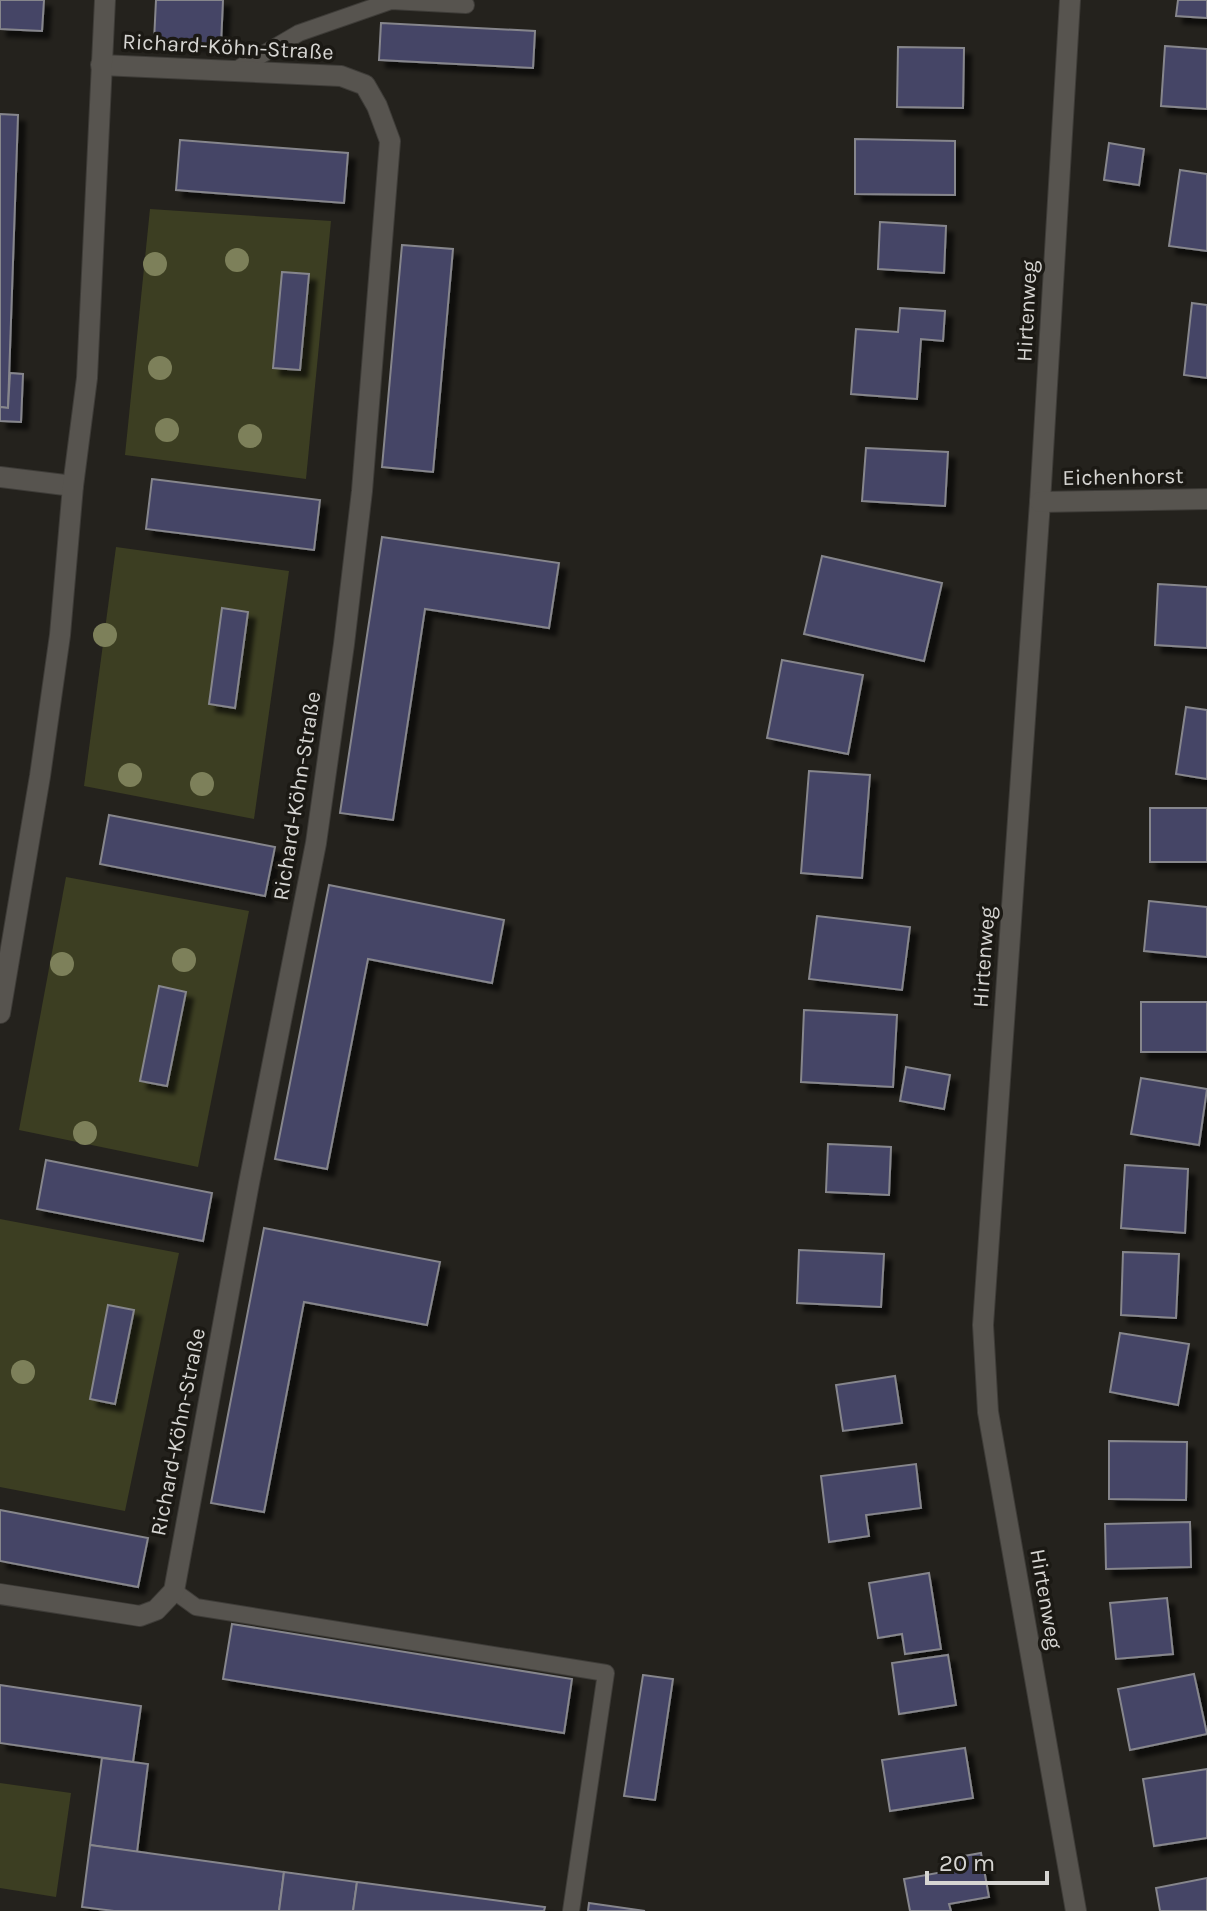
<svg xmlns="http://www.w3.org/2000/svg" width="1207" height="1911" viewBox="0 0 1207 1911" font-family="Karla,sans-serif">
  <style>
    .green { fill: #3c3e22 }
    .building { fill: #454466; stroke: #86868c; stroke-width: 2; filter: url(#shadow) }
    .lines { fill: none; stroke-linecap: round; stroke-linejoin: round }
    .service-casing { stroke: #3e3c38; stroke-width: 18 }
    .minor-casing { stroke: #3e3c38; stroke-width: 22 }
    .tertiary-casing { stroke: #3e3c38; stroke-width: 22 }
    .service { stroke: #57544f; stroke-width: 16 }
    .minor { stroke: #57544f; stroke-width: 20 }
    .tertiary { stroke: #57544f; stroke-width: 20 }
    .tree { fill: #7d805a }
    .labels { text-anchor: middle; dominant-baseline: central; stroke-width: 7; stroke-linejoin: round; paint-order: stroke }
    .street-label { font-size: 22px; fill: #d6d5d2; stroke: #1b1914 }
  </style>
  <defs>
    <filter id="shadow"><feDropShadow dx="7" dy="7" stdDeviation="2" flood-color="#0009"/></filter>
  </defs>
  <rect width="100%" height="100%" fill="#24221d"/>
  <g class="green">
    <path d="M150,209L331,221L306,479L125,455Z"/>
    <path d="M116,547L289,571L254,819L84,786Z"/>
    <path d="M66,877L249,911L198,1167L19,1130Z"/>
    <path d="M0,1219L179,1253L125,1511L0,1487Z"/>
    <path d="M0,1783L71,1793L56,1897L0,1888Z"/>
  </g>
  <g class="building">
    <path d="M0,0H44L42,31L0,29Z"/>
    <path d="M156,0H223L221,44L154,41Z"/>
    <path d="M1178,0H1207V18L1176,16Z"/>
    <path d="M381,23L535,31L533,68L379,60Z"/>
    <path d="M1165,46L1207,49V109L1161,106Z"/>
    <path d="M898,47L964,48L963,108L897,107Z"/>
    <path d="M0,114L18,115L8,408L0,407Z"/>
    <path d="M855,139L955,141V195L855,194Z"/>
    <path d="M180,140L348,153L344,203L176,190Z"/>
    <path d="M1109,143L1144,149L1139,185L1104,180Z"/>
    <path d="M1180,170L1207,174V251L1169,246Z"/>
    <path d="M880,222L946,226L944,273L878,269Z"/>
    <path d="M402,245L453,249L433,472L382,467Z"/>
    <path d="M282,272L309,274L300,370L273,368Z"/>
    <path d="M1192,303L1207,305V378L1184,375Z"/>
    <path d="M900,308L945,311L943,341L921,339L917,399L851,394L856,329L898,332Z"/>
    <path d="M10,373L23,374L21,422L0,421V407L8,408Z"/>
    <path d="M866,448L948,452L945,506L862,501Z"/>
    <path d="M152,479L320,500L314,550L146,529Z"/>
    <path d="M382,537L559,563L549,628L425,609L393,820L340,813Z"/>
    <path d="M822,556L942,583L924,661L804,634Z"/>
    <path d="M1158,584L1207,587V648L1155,645Z"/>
    <path d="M222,608L248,612L235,708L209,704Z"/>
    <path d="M782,660L863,675L848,754L767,738Z"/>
    <path d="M1186,707L1207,710V779L1176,774Z"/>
    <path d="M809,771L870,775L862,878L801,873Z"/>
    <rect x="1150" y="808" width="57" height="54"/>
    <path d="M109,815L275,847L265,896L100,864Z"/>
    <path d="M329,885L504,920L492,983L368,959L327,1169L275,1159Z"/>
    <path d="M1149,901L1207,907V957L1144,951Z"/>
    <path d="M817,916L910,927L902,990L809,979Z"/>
    <path d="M159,986L186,992L167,1086L140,1081Z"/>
    <rect x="1141" y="1002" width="66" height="50"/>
    <path d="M804,1010L897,1015L893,1087L801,1082Z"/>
    <path d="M906,1067L950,1075L944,1109L900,1101Z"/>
    <path d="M1141,1078L1207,1089L1199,1145L1131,1134Z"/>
    <path d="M828,1144L891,1147L889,1195L826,1192Z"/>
    <path d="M46,1160L212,1193L203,1241L37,1209Z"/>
    <path d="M1125,1165L1188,1169L1185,1233L1121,1228Z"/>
    <path d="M264,1228L440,1262L427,1325L304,1302L264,1512L211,1503Z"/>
    <path d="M799,1250L884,1254L881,1307L797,1303Z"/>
    <path d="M1123,1252L1179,1254L1176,1318L1121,1315Z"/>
    <path d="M108,1305L134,1310L115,1404L90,1399Z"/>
    <path d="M1120,1333L1189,1344L1178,1405L1110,1392Z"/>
    <path d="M895,1376L902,1423L843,1431L836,1385Z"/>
    <path d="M1109,1441L1187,1442L1186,1500L1109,1499Z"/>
    <path d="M916,1464L921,1508L866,1515L869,1536L829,1542L821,1476Z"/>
    <path d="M0,1510L148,1538L138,1587L0,1561Z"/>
    <path d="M1190,1522L1191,1567L1106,1569L1105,1524Z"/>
    <path d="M929,1573L941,1649L905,1654L902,1634L878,1638L869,1583Z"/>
    <path d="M1167,1598L1173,1654L1116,1659L1110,1603Z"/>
    <path d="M232,1624L572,1679L564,1733L223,1679Z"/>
    <path d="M948,1655L956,1705L899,1714L892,1663Z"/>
    <path d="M1194,1674L1207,1734L1130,1750L1118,1689Z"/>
    <path d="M643,1675L673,1679L655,1800L624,1796Z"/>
    <path d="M0,1685L141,1706L133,1762L0,1743Z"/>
    <path d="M965,1748L973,1798L890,1811L882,1760Z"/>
    <path d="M102,1758L148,1764L137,1852L90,1845Z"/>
    <path d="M1207,1769V1838L1154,1846L1143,1779Z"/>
    <path d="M90,1845L284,1872L279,1911H114L82,1907Z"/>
    <path d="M981,1853L989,1897L949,1904L951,1911H910L904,1879L943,1872L941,1860Z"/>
    <path d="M284,1872L357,1882L353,1911H279Z"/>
    <path d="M1207,1878V1911H1160L1156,1888Z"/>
    <path d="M357,1882L545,1907L544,1911H353Z"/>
    <path d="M589,1903L645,1911H588Z"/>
  </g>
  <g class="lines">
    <defs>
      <g id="service">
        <path d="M234,71L299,33L391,1L466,5"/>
        <path d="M174,1591L196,1607L606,1673L571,1911"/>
      </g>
      <g id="minor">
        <path d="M1070,0L1040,502L983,1325L988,1412L1076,1911"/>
        <path d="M0,477L73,486"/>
        <path d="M1040,502L1207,499"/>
        <path d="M0,1594L140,1616L156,1610L174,1591L249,1183L316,843L344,644L362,491L390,141L377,106L365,85L341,76L101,65"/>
      </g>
      <path id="tertiary" d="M0,1013L40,776L60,635L73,486L87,378L105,0"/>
    </defs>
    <use href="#service" class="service-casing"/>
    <use href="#minor" class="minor-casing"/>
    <use href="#tertiary" class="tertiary-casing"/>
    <use href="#service" class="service"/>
    <use href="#minor" class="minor"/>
    <use href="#tertiary" class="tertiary"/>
  </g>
  <g class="tree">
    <circle cx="237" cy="260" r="12"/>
    <circle cx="155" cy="264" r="12"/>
    <circle cx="160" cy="368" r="12"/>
    <circle cx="167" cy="430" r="12"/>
    <circle cx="250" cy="436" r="12"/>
    <circle cx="105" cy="635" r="12"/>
    <circle cx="130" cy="775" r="12"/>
    <circle cx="202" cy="784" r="12"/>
    <circle cx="184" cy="960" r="12"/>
    <circle cx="62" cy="964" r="12"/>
    <circle cx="85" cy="1133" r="12"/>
    <circle cx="23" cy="1372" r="12"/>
  </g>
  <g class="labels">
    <g class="street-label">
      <text transform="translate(228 47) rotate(3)">Richard-Köhn-Straße</text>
      <text transform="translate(1027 311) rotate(-87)">Hirtenweg</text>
      <text transform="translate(1123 477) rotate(-1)">Eichenhorst</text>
      <text transform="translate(297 796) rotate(-81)">Richard-Köhn-Straße</text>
      <text transform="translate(984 957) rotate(-86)">Hirtenweg</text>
      <text transform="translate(178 1432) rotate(-79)">Richard-Köhn-Straße</text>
      <text transform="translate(1046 1599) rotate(80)">Hirtenweg</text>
    </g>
  </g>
  <path d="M927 1871v12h120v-12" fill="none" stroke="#d6d5d2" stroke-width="4"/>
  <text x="939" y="1871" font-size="24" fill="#d6d5d2" stroke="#1b1914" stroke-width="6" paint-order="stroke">20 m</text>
</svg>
